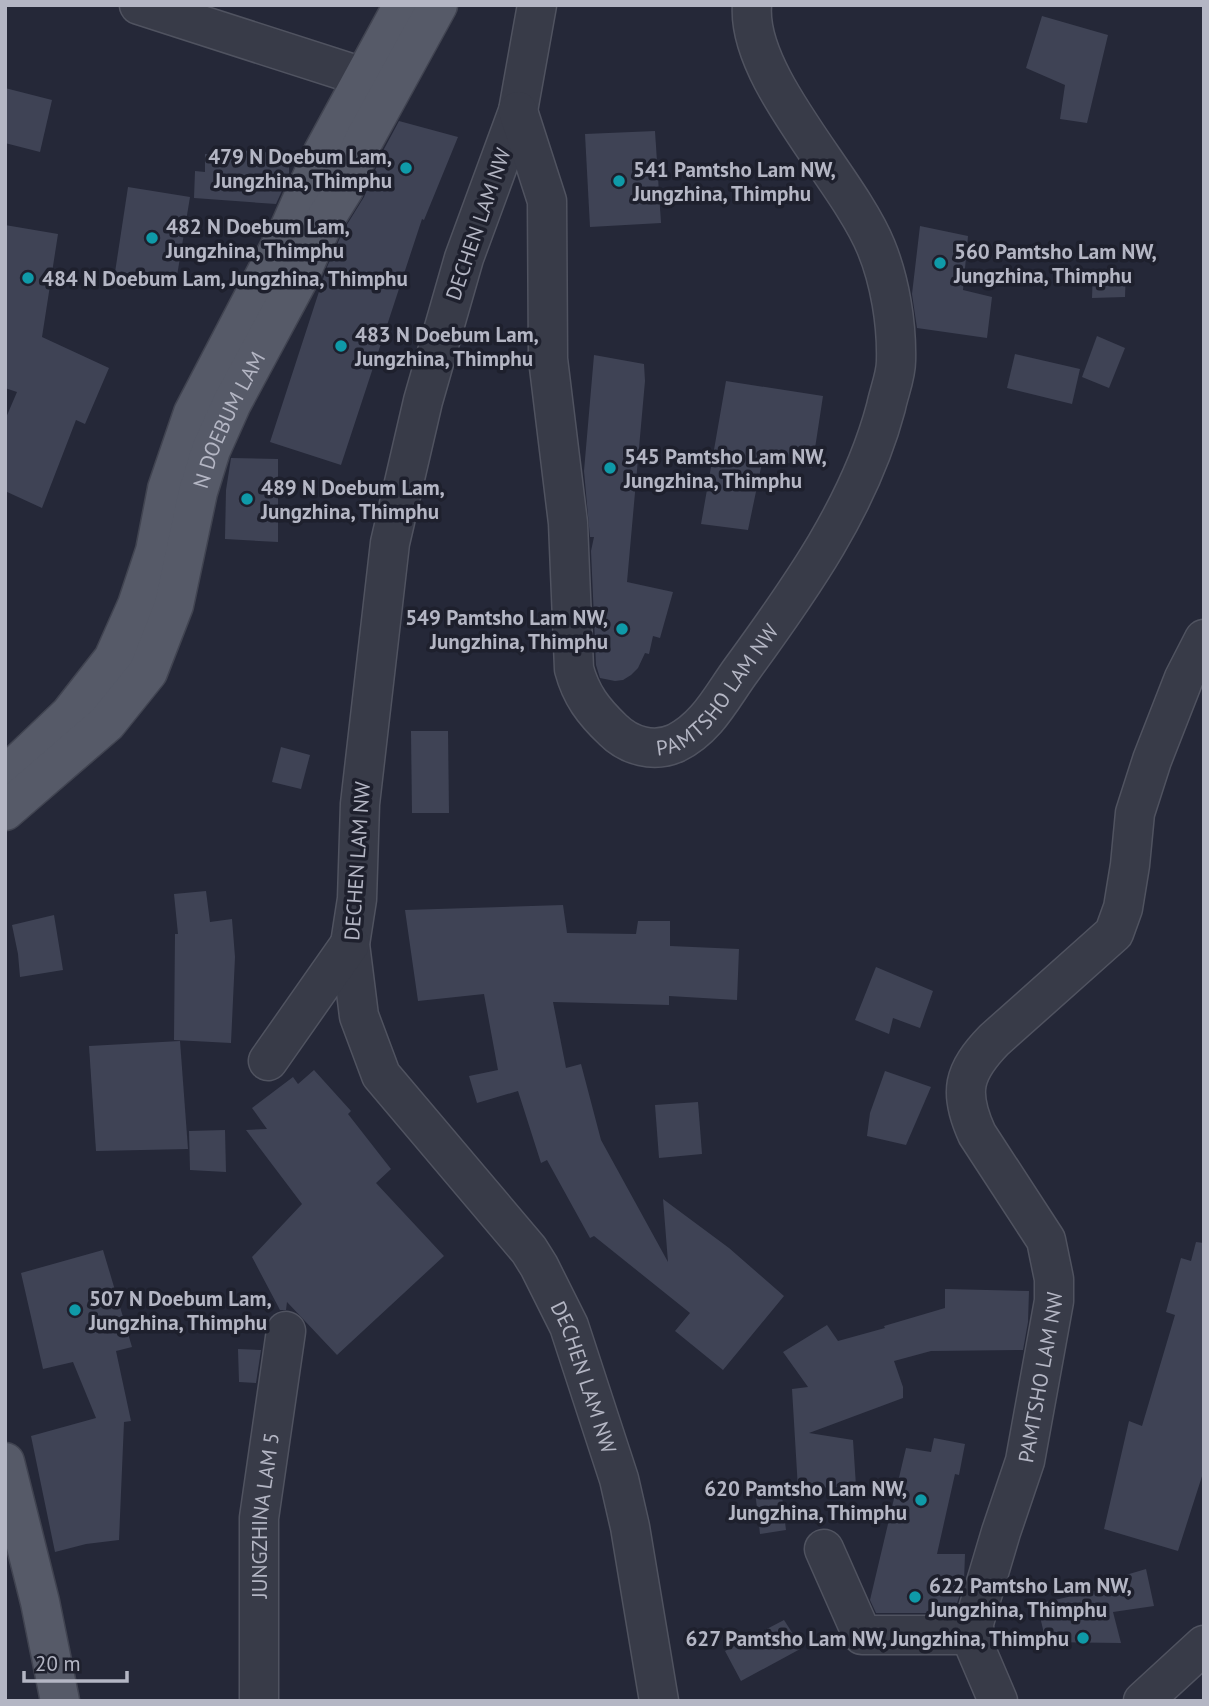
<svg xmlns="http://www.w3.org/2000/svg" width="1209" height="1706" viewBox="0 0 1209 1706" font-family="'PT Sans',sans-serif">
  <style>
    .building { fill: #3f4355 }
    .lines { fill: none; stroke-linecap: round; stroke-linejoin: round }
    .minor-casing { stroke: #505360; stroke-width: 41 }
    .major-casing { stroke: #414451; stroke-width: 41 }
    .minor { stroke: #383b48; stroke-width: 38 }
    .major { stroke: #565a68; stroke-width: 38 }
    .culture-dot { fill: #0f9aa8; stroke: #1e202d; stroke-width: 2.5 }
    .labels { text-anchor: middle; dominant-baseline: central; stroke-width: 7; stroke-linejoin: round; paint-order: stroke }
    .poi-label { font-size: 21px; font-weight: bold; fill: #b4b6c4; stroke: #1e202d; text-anchor: start }
    .street-label { font-size: 21px; fill: #b4b6c4; stroke: #1e202d }
  </style>
  <rect width="100%" height="100%" fill="#252838"/>
  <g class="building">
    <path d="M1042,16L1108,35L1087,123L1060,119L1065,85L1026,68Z"/>
    <path d="M5,88L52,100L40,152L5,143Z"/>
    <path d="M399,121L458,137L424,220L422,219L341,465L270,442L327,267L343,231L364,197L384,149Z"/>
    <path d="M655,131L661,223L590,227L585,134Z"/>
    <path d="M238,150L289,154V175L276,204L194,198L195,171L205,172V154L237,157Z"/>
    <path d="M128,187L190,197L175,288L114,279Z"/>
    <path d="M5,225L58,234L42,337L109,368L85,424L76,420L42,508L5,491V420L17,392L5,388Z"/>
    <path d="M920,226L968,236L963,290L992,297L987,338L917,328L912,294Z"/>
    <path d="M1126,269L1125,297L1092,298L1093,271Z"/>
    <path d="M1097,336L1125,348L1109,388L1082,377Z"/>
    <path d="M1015,354L1080,369L1072,404L1007,388Z"/>
    <path d="M594,355L644,364L645,381L627,582L673,592L660,638L653,636L649,654L645,653L638,668L631,675L623,680L615,681L600,678L596,665L591,551L594,537H590L584,471Z"/>
    <path d="M726,381L823,396L812,468L763,458L748,530L701,524Z"/>
    <path d="M231,458L278,459V542L225,539L226,490Z"/>
    <path d="M411,731H448L449,813H412Z"/>
    <path d="M281,747L310,755L301,789L272,782Z"/>
    <path d="M206,891L210,922L232,919L235,957L231,1043L174,1040L175,934H178L174,894Z"/>
    <path d="M563,905L567,933L636,934L638,921H670V946L739,949L737,1000L669,996V1005L553,1002L566,1068L581,1064L601,1140L668,1262L663,1199L729,1248L784,1296L723,1370L675,1331L690,1313L594,1236L590,1238L547,1160L541,1163L518,1091L477,1103L469,1076L498,1070L484,994L418,1001L405,910Z"/>
    <path d="M54,915L63,970L20,977L18,954L12,925Z"/>
    <path d="M876,967L933,991L920,1028L893,1018L889,1034L855,1020Z"/>
    <path d="M180,1041L188,1149L96,1151L89,1046Z"/>
    <path d="M314,1070L351,1111L348,1114L391,1169L376,1183L444,1256L337,1355L287,1302L286,1310H280L252,1257L302,1204L246,1130L267,1129L252,1108L293,1077L298,1084Z"/>
    <path d="M885,1071L931,1087L906,1145L867,1136L870,1113Z"/>
    <path d="M698,1102L702,1154L659,1158L655,1105Z"/>
    <path d="M225,1130L226,1172L190,1170L189,1131Z"/>
    <path d="M1196,1242L1204,1243V1470L1178,1551L1104,1529L1129,1421L1142,1426L1175,1315L1166,1312L1181,1258L1191,1261Z"/>
    <path d="M103,1250L132,1347L116,1351L131,1421L124,1422L119,1540L86,1544L55,1552L31,1436L96,1418L73,1362L43,1369L21,1273Z"/>
    <path d="M945,1289L1029,1291L1028,1322L1023,1350L931,1351L894,1361L903,1387V1398L809,1433L853,1440L856,1486L798,1489L792,1389L808,1387L783,1352L827,1325L838,1341L885,1328L884,1326L945,1308Z"/>
    <path d="M238,1349L261,1350L256,1383L239,1382Z"/>
    <path d="M934,1438L965,1444L959,1475L955,1474L937,1554H965L964,1581L954,1613H876L870,1600L906,1448L931,1452Z"/>
    <path d="M781,1488L786,1530L760,1534L755,1491Z"/>
    <path d="M1146,1569L1154,1606L1113,1612L1121,1643L1046,1642L1037,1604L1121,1585L1119,1577Z"/>
    <path d="M784,1620L802,1648L741,1681L725,1651Z"/>
  </g>
  <g class="lines">
    <defs>
      <g id="minor">
        <path d="M139,5L363,77"/>
        <path id="s1" d="M537,5L518,111L464,258L423,401L390,543L360,804L357,899L350,944L359,1016L381,1075L529,1250L539,1266L569,1326L619,1479L630,1527L659,1701"/>
        <path id="s2" d="M518,111L547,201L548,359L568,523L574,669C581,695 593,711 613,730C629,746 654,753 676,743C708,727 722,696 742,669C801,588 860,505 886,407C889,392 896,376 896,361C897,324 890,281 876,247C848,178 746,78 752,5"/>
        <path d="M268,1061L350,944"/>
        <path d="M824,1549L862,1635H974"/>
        <path id="s3" d="M259,1701V1518L286,1331"/>
        <path id="s4" d="M998,1701L975,1647L974,1623L1001,1532L1025,1461L1054,1301V1279L1046,1240L977,1134C958,1092 963,1072 994,1040L1114,933L1123,908L1130,865L1135,813L1152,760L1184,678L1204,639"/>
        <path d="M1143,1701L1204,1645"/>
      </g>
      <g id="major">
        <path d="M5,776L70,714L113,659L137,605L155,551L167,489L193,413L289,229L323,152L403,5"/>
        <path id="s5" d="M5,811L107,723L148,672L174,605L198,492L211,450L232,403L298,280L324,221L344,189L364,140L438,5"/>
        <path d="M5,1462L40,1602L60,1701"/>
      </g>
    </defs>
    <use href="#minor" class="minor-casing"/>
    <use href="#major" class="major-casing"/>
    <use href="#minor" class="minor"/>
    <use href="#major" class="major"/>
  </g>
  <g class="culture-dot">
    <circle cx="406" cy="168" r="7"/>
    <circle cx="619" cy="181" r="7"/>
    <circle cx="152" cy="238" r="7"/>
    <circle cx="940" cy="263" r="7"/>
    <circle cx="28" cy="278" r="7"/>
    <circle cx="341" cy="346" r="7"/>
    <circle cx="610" cy="468" r="7"/>
    <circle cx="247" cy="499" r="7"/>
    <circle cx="622" cy="629" r="7"/>
    <circle cx="75" cy="1310" r="7"/>
    <circle cx="921" cy="1500" r="7"/>
    <circle cx="915" cy="1597" r="7"/>
    <circle cx="1083" cy="1638" r="7"/>
  </g>
  <g class="labels">
    <g class="poi-label">
      <text x="392" y="156" text-anchor="end">479 N Doebum Lam,<tspan x="392" dy="24">Jungzhina, Thimphu</tspan></text>
      <text x="633" y="169">541 Pamtsho Lam NW,<tspan x="633" dy="24">Jungzhina, Thimphu</tspan></text>
      <text x="166" y="226">482 N Doebum Lam,<tspan x="166" dy="24">Jungzhina, Thimphu</tspan></text>
      <text x="954" y="251">560 Pamtsho Lam NW,<tspan x="954" dy="24">Jungzhina, Thimphu</tspan></text>
      <text x="42" y="278">484 N Doebum Lam, Jungzhina, Thimphu</text>
      <text x="355" y="334">483 N Doebum Lam,<tspan x="355" dy="24">Jungzhina, Thimphu</tspan></text>
      <text x="624" y="456">545 Pamtsho Lam NW,<tspan x="624" dy="24">Jungzhina, Thimphu</tspan></text>
      <text x="261" y="487">489 N Doebum Lam,<tspan x="261" dy="24">Jungzhina, Thimphu</tspan></text>
      <text x="608" y="617" text-anchor="end">549 Pamtsho Lam NW,<tspan x="608" dy="24">Jungzhina, Thimphu</tspan></text>
      <text x="89" y="1298">507 N Doebum Lam,<tspan x="89" dy="24">Jungzhina, Thimphu</tspan></text>
      <text x="907" y="1488" text-anchor="end">620 Pamtsho Lam NW,<tspan x="907" dy="24">Jungzhina, Thimphu</tspan></text>
      <text x="929" y="1585">622 Pamtsho Lam NW,<tspan x="929" dy="24">Jungzhina, Thimphu</tspan></text>
      <text x="1069" y="1638" text-anchor="end">627 Pamtsho Lam NW, Jungzhina, Thimphu</text>
    </g>
    <g class="street-label">
      <text transform="translate(478 224) rotate(-71)">DECHEN LAM NW</text>
      <text stroke="none"><textPath href="#s5" startOffset="466">N DOEBUM LAM</textPath></text>
      <text stroke="none"><textPath href="#s2" startOffset="772">PAMTSHO LAM NW</textPath></text>
      <text transform="translate(357 861) rotate(-86)">DECHEN LAM NW</text>
      <text stroke="none"><textPath href="#s4" startOffset="338">PAMTSHO LAM NW</textPath></text>
      <text stroke="none"><textPath href="#s1" startOffset="1466">DECHEN LAM NW</textPath></text>
      <text stroke="none"><textPath href="#s3" startOffset="186">JUNGZHINA LAM 5</textPath></text>
    </g>
  </g>
  <rect width="1209" height="1706" fill="none" stroke="#b4b6c4" stroke-width="14"/>
  <path d="M24 1671v10h103v-10" fill="none" stroke="#b4b6c4" stroke-width="3.5"/>
  <text x="35" y="1671" font-size="21" fill="#b4b6c4" stroke="#1e202d" stroke-width="5" paint-order="stroke">20 m</text>
</svg>
